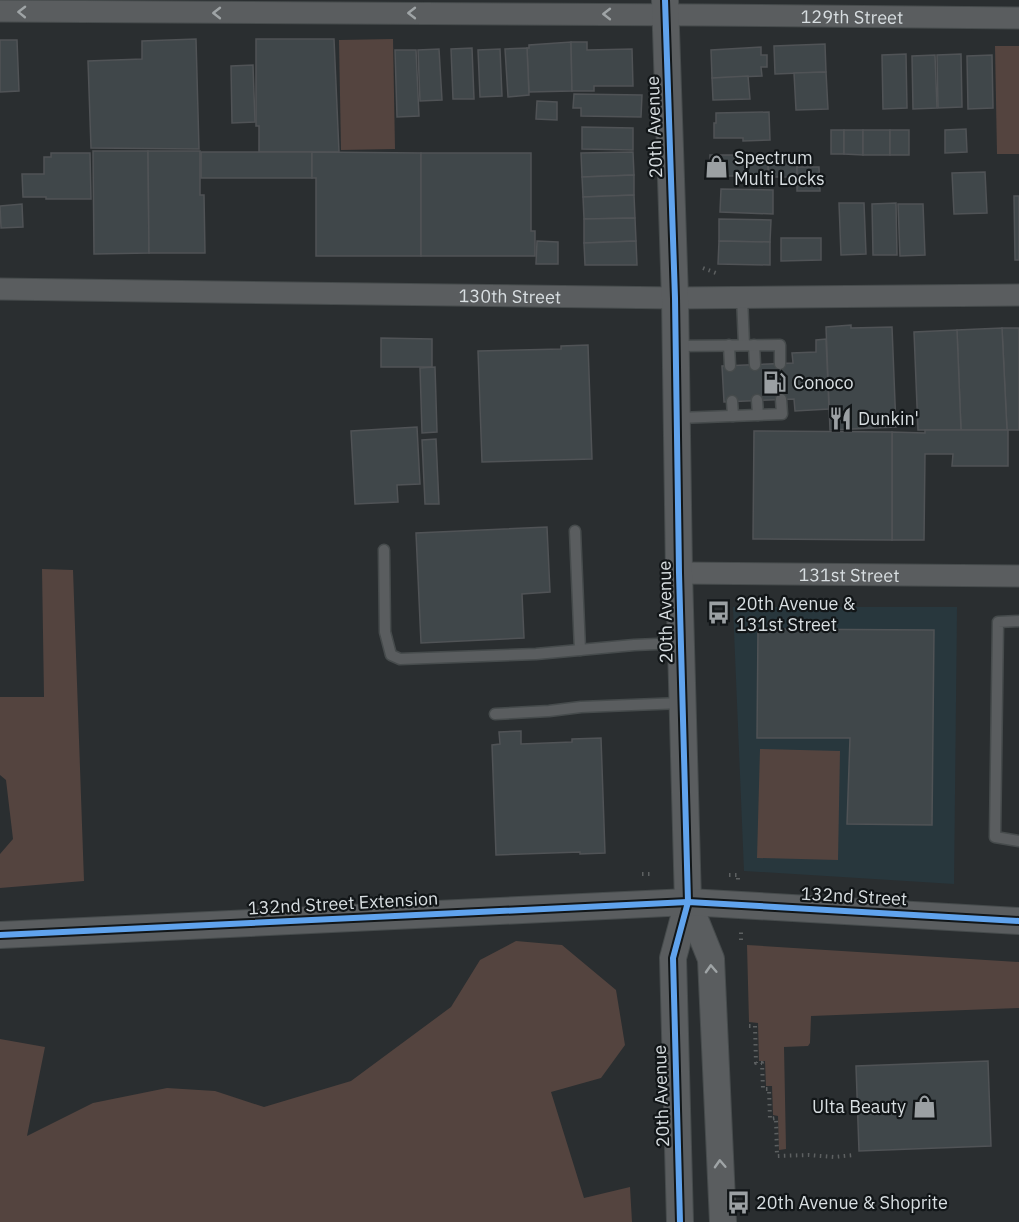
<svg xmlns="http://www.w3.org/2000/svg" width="1019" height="1222" viewBox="0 0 1019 1222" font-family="'IBM Plex Sans',sans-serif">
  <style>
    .built { fill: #28373d }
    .green { fill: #54443f }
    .building { fill: #40474a; stroke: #505356; stroke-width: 1.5 }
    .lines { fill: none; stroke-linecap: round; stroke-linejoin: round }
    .service-casing { stroke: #464b4c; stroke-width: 13 }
    .minor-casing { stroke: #464b4c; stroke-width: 23 }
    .tertiary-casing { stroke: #464b4c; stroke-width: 28 }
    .path { stroke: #5d6061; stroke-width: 4; stroke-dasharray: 1.5 4.5; stroke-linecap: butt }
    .service { stroke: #5a5d5f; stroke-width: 10 }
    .minor { stroke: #5a5d5f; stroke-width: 21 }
    .tertiary { stroke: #5a5d5f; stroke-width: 26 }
    .cycleway-casing { stroke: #121618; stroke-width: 10 }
    .cycleway { stroke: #60a3ed; stroke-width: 6 }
    .oneway { stroke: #9fa4a6 }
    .labels { text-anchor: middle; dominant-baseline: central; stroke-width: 4.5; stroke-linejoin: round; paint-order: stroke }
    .street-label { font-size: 18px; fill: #d8dee1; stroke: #121618 }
    .poi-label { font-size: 18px; fill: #d8dee1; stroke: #121618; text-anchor: start }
  </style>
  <rect width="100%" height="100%" fill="#2a2e30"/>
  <path class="built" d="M733,607H957L954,884L744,871Z"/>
  <g class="green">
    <path d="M393,39L395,149L341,150L339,40Z"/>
    <path d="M995,46H1019V154H997Z"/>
    <path d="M42,569L73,570L84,881L0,888V854L13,839L6,780L0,775V697H44Z"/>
    <path d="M760,749L840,751L838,860L757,858Z"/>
    <path d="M516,941L562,945L616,990L625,1045L601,1078L551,1092L584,1198L630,1187L632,1222H0V1039L45,1047L27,1136L93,1103L167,1088L215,1091L264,1107L351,1081L451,1007L480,960Z"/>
    <path d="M747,945L1019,962V1008L811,1016L810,1043L808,1046L784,1047L786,1149L779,1150L778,1116L773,1115L772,1086H766L765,1061H759L758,1023L749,1022Z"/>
  </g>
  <g class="building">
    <path d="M196,39L199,149L91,148L88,61L142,59V41Z"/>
    <path d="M256,39H334L339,152H259V126H256Z"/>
    <path d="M0,40H17L19,91L0,92Z"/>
    <path d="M571,42L572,91L529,92L527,48H529V45Z"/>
    <path d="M571,42H587V50L632,49L633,86H594V91H572Z"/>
    <path d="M825,44L826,72L775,74L774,46Z"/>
    <path d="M761,47V55H767V67H761L762,76L712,78L711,50Z"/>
    <path d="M472,48L474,99H453L451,49Z"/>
    <path d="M527,48L529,95L508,97L505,49Z"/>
    <path d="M439,49L442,100L420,101L418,50Z"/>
    <path d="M500,49L502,96L480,97L478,50Z"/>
    <path d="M395,50H416L419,116L397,117Z"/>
    <path d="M906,54L907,108L883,109L882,55Z"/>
    <path d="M961,54L962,107L938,108L937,55Z"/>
    <path d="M935,55L937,108L913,109L912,56Z"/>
    <path d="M992,55L993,108L968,109L967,56Z"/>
    <path d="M253,65L255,122L232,123L231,66Z"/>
    <path d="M826,72L828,109L796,110L794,73Z"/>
    <path d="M748,76L750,99L713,100L712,78Z"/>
    <path d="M574,94L642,95L641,117L581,116V108H573Z"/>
    <path d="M537,101L557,102V120L536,119Z"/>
    <path d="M769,112L770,140L743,141V138H714V123H716V113Z"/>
    <path d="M582,127L633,128V150L582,149Z"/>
    <path d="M966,129L967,152L945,153V130Z"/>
    <rect x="831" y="130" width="13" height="24"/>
    <path d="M844,130H863V155L844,154Z"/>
    <rect x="863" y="130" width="27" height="25"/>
    <rect x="890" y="130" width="19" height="25"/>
    <path d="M93,151H148L149,253L94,254Z"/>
    <path d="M148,151H200V195H204L205,253H149Z"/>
    <rect x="201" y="152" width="111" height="26"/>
    <path d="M312,152L421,153V256H316V178H312Z"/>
    <path d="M633,152L634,175L582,177L581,153Z"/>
    <path d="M51,153H90L91,199H46V197H23L22,174H44V157H51Z"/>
    <path d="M421,153H531V231H535V256H421Z"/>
    <path d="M797,154V177H768V155Z"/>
    <rect x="710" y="155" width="58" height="21"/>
    <path d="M797,167H819L820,191H797Z"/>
    <path d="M985,172L987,213L954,214L952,173Z"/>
    <path d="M634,175V195L583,197L582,177Z"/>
    <path d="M721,189L773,190V214L720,212Z"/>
    <path d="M634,195L635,218L584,219L583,197Z"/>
    <path d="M1014,196H1019V260H1015Z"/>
    <path d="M839,203H864L866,254L841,255Z"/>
    <path d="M896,203L897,255H873L872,204Z"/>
    <path d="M22,204L23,227L1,228L0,206Z"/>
    <path d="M898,204H923L925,255L900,256Z"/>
    <path d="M635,218L636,241L584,243V219Z"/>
    <path d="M719,219L771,220L770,242L719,241Z"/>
    <path d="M781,238H821V260L781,261Z"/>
    <path d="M537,241L558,242V264H536Z"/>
    <path d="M636,241L637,265H585L584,243Z"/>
    <path d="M719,241L770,242V265L718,264Z"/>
    <path d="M851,325V328L892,327L896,427L830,430L826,327Z"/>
    <path d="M1002,328H1019V430H1007Z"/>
    <path d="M1002,328L1007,430H961L957,330Z"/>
    <path d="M957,330L961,430H918L914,332Z"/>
    <path d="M381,338L432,339V367H381Z"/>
    <path d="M826,339L829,409L795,411L794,399L724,402L722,366L793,363L792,353L816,352V340Z"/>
    <path d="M588,345L592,459L482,462L478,351L561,349V346Z"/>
    <path d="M435,367L437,432L422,433L420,368Z"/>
    <path d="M417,427L420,484L397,485L398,502L355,504L351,431Z"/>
    <path d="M925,430H1008V466H952L953,454H925L924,540H892V432L925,433Z"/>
    <path d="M754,431L892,432V540L753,539Z"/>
    <path d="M436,439L439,504H425L422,440Z"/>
    <path d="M547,527L550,592L522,594L524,638L421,643L416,533Z"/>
    <path d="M758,629L934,630L932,825L847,824L850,738H757Z"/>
    <path d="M521,731V744L572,742V739L601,738L605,853L580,854V852L496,855L492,745L500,744L499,732Z"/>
    <path d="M988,1061L991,1146L859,1151L856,1066Z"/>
  </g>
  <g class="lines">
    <defs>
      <g id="service">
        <path d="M742,297L744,345"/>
        <path d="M729,345L730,366"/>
        <path d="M754,345L755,365"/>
        <path d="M676,346L780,345V364"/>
        <path d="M757,400L758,415"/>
        <path d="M732,401L733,416"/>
        <path d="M678,418L782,414L781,399"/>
        <path d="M575,531L580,650"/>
        <path d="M384,550L385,632L391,655L400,659L536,654L634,645L680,643"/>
        <path d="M1019,621L998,622L995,837L1019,841"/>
        <path d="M495,714L549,711L581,707L682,703"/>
      </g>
      <g id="minor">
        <path id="s1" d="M0,11L702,15L1019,18"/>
        <path id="s2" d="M0,289L675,298L1019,295"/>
        <path id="s3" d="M679,573L1019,576"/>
      </g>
      <g id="tertiary">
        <path d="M665,0L675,298L679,573L688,902L673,958L680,1222"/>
        <path d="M688,902L711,959L723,1222"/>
        <path d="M0,935L688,902L1019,921"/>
      </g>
    </defs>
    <use href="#service" class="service-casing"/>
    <use href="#minor" class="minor-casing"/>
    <use href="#tertiary" class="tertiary-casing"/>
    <g class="path">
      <path d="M703,268L716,273"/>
      <path d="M642,874H650"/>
      <path d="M729,875H738V881"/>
      <path d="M741,940V931"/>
      <path d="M749,1026H755L756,1063H762L763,1089H769L770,1119L776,1118L777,1156L808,1155L834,1157L854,1155"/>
    </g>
    <use href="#service" class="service"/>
    <use href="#minor" class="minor"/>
    <use href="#tertiary" class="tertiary"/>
    <defs>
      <g id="cycleway">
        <path d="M665,0L675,298L679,573L688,902L673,958L680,1222"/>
        <path d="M0,935L688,902L1019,921"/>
      </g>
    </defs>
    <use href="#cycleway" class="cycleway-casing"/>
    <use href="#cycleway" class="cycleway"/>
  </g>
  <defs><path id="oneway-chevron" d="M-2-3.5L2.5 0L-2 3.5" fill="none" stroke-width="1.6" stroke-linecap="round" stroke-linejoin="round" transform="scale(1.5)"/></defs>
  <g class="oneway">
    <use href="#oneway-chevron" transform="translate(22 12) rotate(-179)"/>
    <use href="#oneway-chevron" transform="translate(217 13) rotate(-180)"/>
    <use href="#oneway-chevron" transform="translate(412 13) rotate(-180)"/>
    <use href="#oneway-chevron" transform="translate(607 14) rotate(-180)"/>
    <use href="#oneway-chevron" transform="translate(711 969) rotate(-93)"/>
    <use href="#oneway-chevron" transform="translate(720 1164) rotate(-93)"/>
  </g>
  <defs>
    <symbol id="shop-bare" viewBox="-9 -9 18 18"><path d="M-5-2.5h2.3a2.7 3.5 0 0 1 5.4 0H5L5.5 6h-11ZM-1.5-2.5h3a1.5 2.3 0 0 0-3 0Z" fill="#9ba0a3" stroke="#121618" stroke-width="2.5" paint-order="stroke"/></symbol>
    <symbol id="fuel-bare" viewBox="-9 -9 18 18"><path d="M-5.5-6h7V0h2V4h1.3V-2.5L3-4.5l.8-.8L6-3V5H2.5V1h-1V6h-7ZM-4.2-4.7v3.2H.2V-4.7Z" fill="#9ba0a3" stroke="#121618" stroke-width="2.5" paint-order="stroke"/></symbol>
    <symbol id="restaurant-bare" viewBox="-9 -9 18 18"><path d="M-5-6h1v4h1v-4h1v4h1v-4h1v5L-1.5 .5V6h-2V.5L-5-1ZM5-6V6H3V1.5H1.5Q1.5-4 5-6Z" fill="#9ba0a3" stroke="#121618" stroke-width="2.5" paint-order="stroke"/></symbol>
    <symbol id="bus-bare" viewBox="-9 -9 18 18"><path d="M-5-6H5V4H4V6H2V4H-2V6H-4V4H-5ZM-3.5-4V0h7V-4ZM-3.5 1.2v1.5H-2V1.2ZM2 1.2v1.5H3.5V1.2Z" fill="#9ba0a3" stroke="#121618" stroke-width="2.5" paint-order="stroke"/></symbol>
  </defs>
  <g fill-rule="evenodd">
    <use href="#shop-bare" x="700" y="150" width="33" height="33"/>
    <use href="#fuel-bare" x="758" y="366" width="33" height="33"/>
    <use href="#restaurant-bare" x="824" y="402" width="33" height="33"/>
    <use href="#bus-bare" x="702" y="596" width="33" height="33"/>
    <use href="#shop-bare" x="908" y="1090" width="33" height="33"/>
    <use href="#bus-bare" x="722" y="1186" width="33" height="33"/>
  </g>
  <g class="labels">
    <g class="street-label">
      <text stroke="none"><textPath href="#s1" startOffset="852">129th Street</textPath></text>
      <text transform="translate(654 127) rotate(-92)">20th Avenue</text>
      <text stroke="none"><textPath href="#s2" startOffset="510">130th Street</textPath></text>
      <text stroke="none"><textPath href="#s3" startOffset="170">131st Street</textPath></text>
      <text transform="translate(665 612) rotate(-91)">20th Avenue</text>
      <text transform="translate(854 896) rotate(3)">132nd Street</text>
      <text transform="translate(343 903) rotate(-3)">132nd Street Extension</text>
      <text transform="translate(661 1096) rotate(-92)">20th Avenue</text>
    </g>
    <g class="poi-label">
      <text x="734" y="157">Spectrum<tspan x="734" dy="21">Multi Locks</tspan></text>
      <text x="793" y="382">Conoco</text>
      <text x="858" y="418">Dunkin'</text>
      <text x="736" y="603">20th Avenue &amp;<tspan x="736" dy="21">131st Street</tspan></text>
      <text x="906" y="1106" text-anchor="end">Ulta Beauty</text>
      <text x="756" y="1202">20th Avenue &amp; Shoprite</text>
    </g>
  </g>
</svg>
